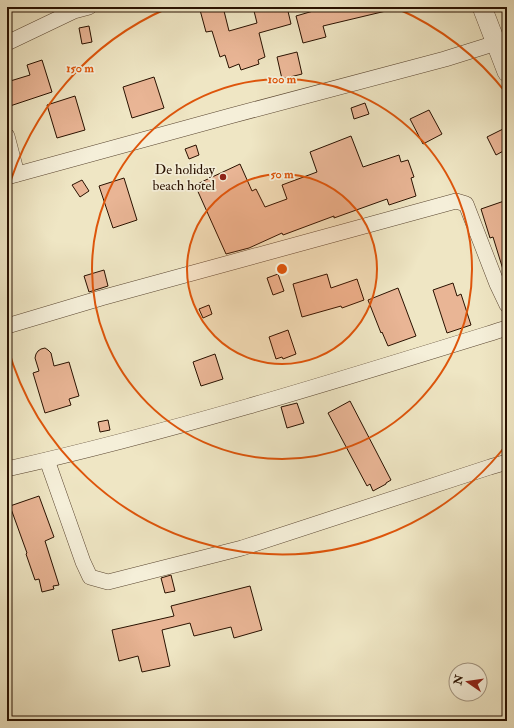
<svg xmlns="http://www.w3.org/2000/svg" width="514" height="728" viewBox="0 0 514 728" font-family="'IM FELL Double Pica',serif">
  <style>
    .building { fill: #e9b595; stroke: #291100 }
    .lines { fill: none; stroke-linecap: round; stroke-linejoin: round }
    .minor-casing { stroke: #5a4631; stroke-width: 16 }
    .tertiary-casing { stroke: #5a4631; stroke-width: 20 }
    .minor { stroke: #f5efd9; stroke-width: 15 }
    .tertiary { stroke: #f5efd9; stroke-width: 19 }
    .ring { fill: none; stroke: #de550b; stroke-width: 2 }
    .poi-dot { fill: #8f2418; stroke: #f5efd9; stroke-width: 1.5 }
    .labels { text-anchor: middle; dominant-baseline: central; stroke-width: 3.5; stroke-linejoin: round; paint-order: stroke }
    .poi-label { font-size: 14px; fill: #291100; stroke: #f5efd9; text-anchor: end }
    .centre { fill: #de550b; stroke: #f5efd9; stroke-width: 2 }
    .ring-label { font-size: 12px; text-anchor: middle; font-weight: bold; fill: #de550b; stroke: #f5efd9; stroke-width: 3.5; stroke-linejoin: round; paint-order: stroke }
  </style>
  <rect width="100%" height="100%" fill="#efe6c4"/>
  <filter id="stains"><feTurbulence type="fractalNoise" baseFrequency=".005" numOctaves="4"/><feColorMatrix values="0 0 0 0 .2 0 0 0 0 .09 0 0 0 0 .02 0 0 0 .5 -.17"/></filter>
  <radialGradient id="worn" r=".72"><stop offset=".6" stop-color="#630" stop-opacity="0"/><stop offset="1" stop-color="#630" stop-opacity=".3"/></radialGradient>
  <g class="building">
    <path d="M212,7H223L229,31L257,23L254,11L268,7H287L291,24L259,33L265,57L258,60L259,64L241,70L239,64L229,68L225,55L220,57L212,31L206,32L200,10Z"/>
    <path d="M327,7H386V11L323,26L326,37L303,43L296,16Z"/>
    <path d="M89,26L92,42L82,44L79,28Z"/>
    <path d="M297,52L302,74L282,79L277,57Z"/>
    <path d="M42,60L52,92L7,107V82L30,75L27,65Z"/>
    <path d="M154,77L164,108L132,118L123,87Z"/>
    <path d="M75,96L85,130L57,138L47,105Z"/>
    <path d="M365,103L369,114L354,119L351,108Z"/>
    <path d="M429,110L442,134L423,144L410,119Z"/>
    <path d="M507,127V149L496,155L487,137Z"/>
    <path d="M351,136L363,167L399,155L401,162L408,160L414,177L411,178L416,196L389,205L387,199L334,218V216L283,235L282,233L249,248L226,254L195,185L240,164L252,191L256,189L265,207L287,199L282,185L317,172L310,152Z"/>
    <path d="M196,145L199,155L189,159L185,149Z"/>
    <path d="M124,178L137,220L113,228L99,186Z"/>
    <path d="M82,180L89,191L80,197L72,185Z"/>
    <path d="M507,200V275L505,276L493,237L490,238L481,209Z"/>
    <path d="M104,270L108,286L89,292L84,276Z"/>
    <path d="M278,274L284,291L273,295L267,278Z"/>
    <path d="M327,274L331,288L357,279L364,300L342,308L341,306L302,317L293,284Z"/>
    <path d="M453,283L457,296L461,294L471,325L447,333L433,290Z"/>
    <path d="M398,288L416,336L388,346L382,332L381,333L368,300Z"/>
    <path d="M209,305L212,314L203,318L199,309Z"/>
    <path d="M288,330L296,354L283,359L282,357L276,359L269,337Z"/>
    <path d="M45,348L48,350L51,353L54,366L69,362L79,396L69,399L71,405L45,413L33,373L39,371L35,358L36,354L38,351L41,349Z"/>
    <path d="M215,354L223,379L201,386L193,362Z"/>
    <path d="M350,401L391,480L386,483V484L373,491L370,484L367,486L328,413Z"/>
    <path d="M297,403L304,423L287,428L281,407Z"/>
    <path d="M108,420L110,430L100,432L98,422Z"/>
    <path d="M39,496L54,537L45,541L59,585L53,586L54,589L42,592L39,579L35,580L26,554L27,553L10,506Z"/>
    <path d="M171,575L175,591L165,593L161,578Z"/>
    <path d="M250,586L262,630L234,638L231,627L194,636L190,623L162,630L170,666L142,672L138,656L119,661L112,630L174,616L171,606Z"/>
  </g>
  <g class="lines">
    <defs>
      <g id="minor">
        <path d="M7,43L74,11L89,7"/>
        <path d="M7,136L17,174"/>
        <path d="M7,177L230,116L445,59L496,43"/>
        <path d="M7,326L101,298L456,201L466,204L497,284L507,305"/>
        <path d="M47,460L83,562L90,577L108,582L242,548L490,467L507,462"/>
        <path d="M7,469C176,431 342,379 507,328"/>
      </g>
      <path id="tertiary" d="M482,7L507,72"/>
    </defs>
    <use href="#minor" class="minor-casing"/>
    <use href="#tertiary" class="tertiary-casing"/>
    <use href="#minor" class="minor"/>
    <use href="#tertiary" class="tertiary"/>
  </g>
  <circle cx="282" cy="269" r="95" fill="#de550b" fill-opacity=".12"/>
  <g class="ring">
    <circle cx="282" cy="269" r="95"/>
    <circle cx="282" cy="269" r="190"/>
    <path d="M507 444A285 285 0 0 1 7 345M7 193A285 285 0 0 1 168 8M396 8A285 285 0 0 1 507 94"/>
  </g>
  <circle class="poi-dot" cx="223" cy="177" r="4"/>
  <g class="labels">
    <g class="poi-label">
      <text x="215" y="169">De holiday<tspan x="215" dy="16">beach hotel</tspan></text>
    </g>
  </g>
  <circle cx="282" cy="269" r="6" class="centre"/>
  <g class="ring-label">
    <text x="80" y="72">150 m</text>
    <text x="282" y="83">100 m</text>
    <text x="282" y="178">50 m</text>
  </g>
  <rect width="514" height="728" fill="none" stroke="#efe6c4" stroke-width="24"/>
  <rect x="8" y="8" width="498" height="712" fill="none" stroke="#291100" stroke-width="2"/>
  <rect x="12" y="12" width="490" height="704" fill="none" stroke="#291100"/>
  <g transform="translate(468 682) rotate(283)"><circle r="19" fill="#f5efd9" stroke="#a39682"/>
  <path d="M0-3L7 15L0 10L-7 15Z" fill="#8f2418"/>
  <text y="-6" font-size="11" font-weight="bold" text-anchor="middle" fill="#291100">N</text>
  </g>
  <rect width="100%" height="100%" filter="url(#stains)"/>
  <rect width="100%" height="100%" fill="url(#worn)"/>
</svg>
